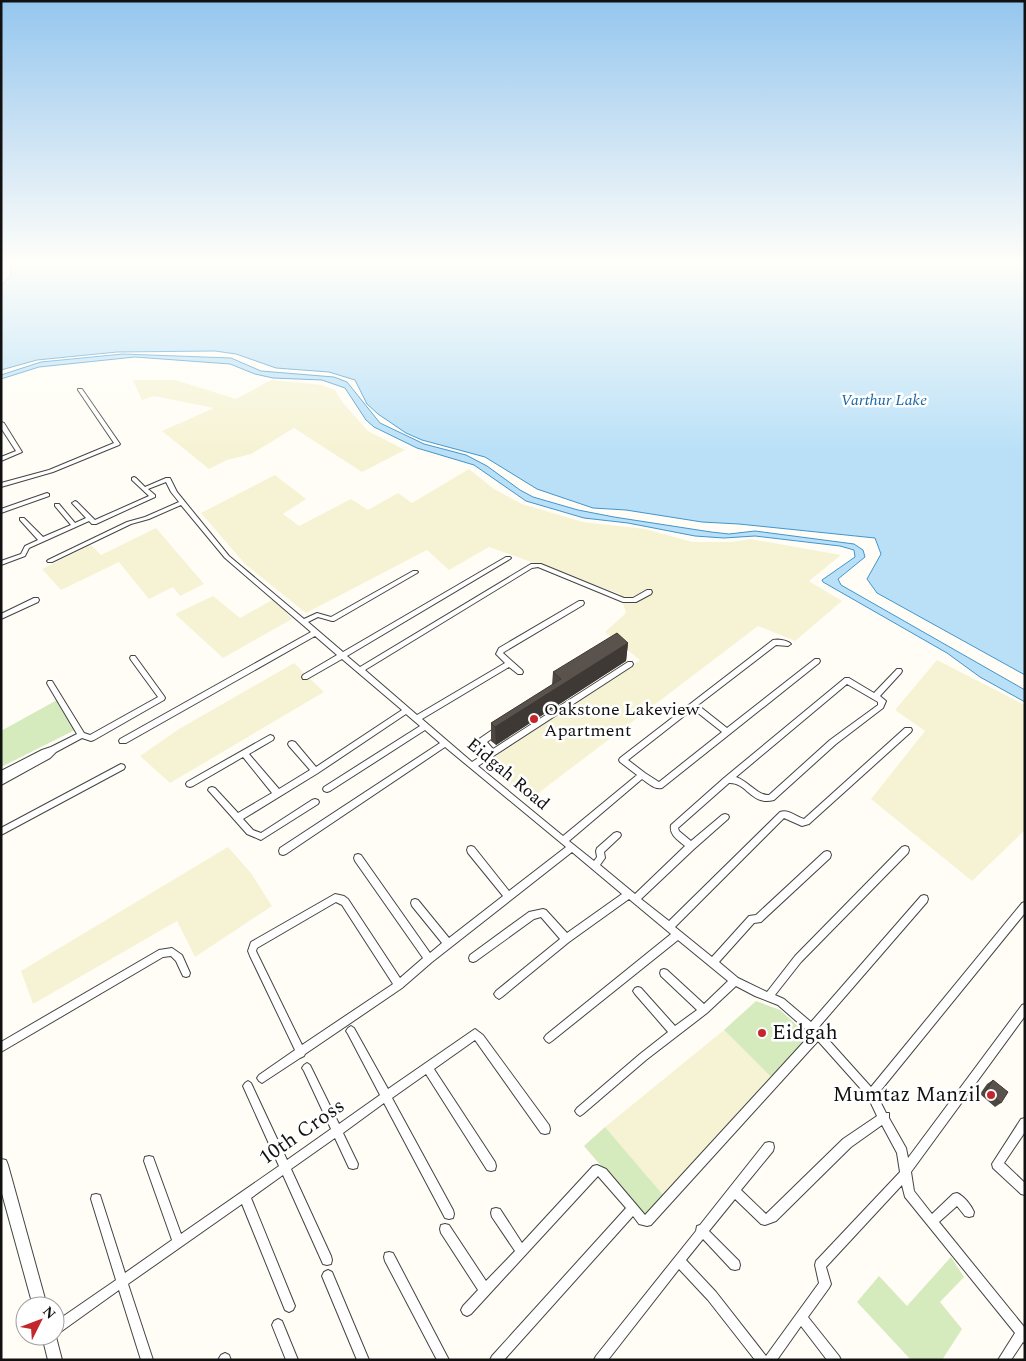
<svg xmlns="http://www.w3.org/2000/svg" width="1026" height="1361" viewBox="0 0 1026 1361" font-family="Spectral,serif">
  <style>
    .farmland { fill: #f6f3d4 }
    .green { fill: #d5ebbd }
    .water { fill: #b9e0f7; stroke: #3f96cf }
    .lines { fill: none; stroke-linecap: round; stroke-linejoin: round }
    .minor-casing { stroke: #444; stroke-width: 2 }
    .tertiary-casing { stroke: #444; stroke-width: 2 }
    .minor { fill: #fff; fill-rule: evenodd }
    .tertiary { fill: #fff; fill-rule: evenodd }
    .wall { fill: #4d4742 }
    .shaded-wall { fill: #3f3936 }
    .building { fill: #5a524d; stroke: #3f3936 }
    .poi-dot { fill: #c4262e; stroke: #fff; stroke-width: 2 }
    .labels { text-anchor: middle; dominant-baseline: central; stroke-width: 5; stroke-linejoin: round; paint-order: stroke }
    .far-water-label { font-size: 16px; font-style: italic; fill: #1768a6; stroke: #fff }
    .poi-label { font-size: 18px; fill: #111; stroke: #fff; text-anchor: start }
    .street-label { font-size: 18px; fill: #111; stroke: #fff }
    .near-poi-label { font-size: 21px; fill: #111; stroke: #fff; text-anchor: start }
    .near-street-label { font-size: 21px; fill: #111; stroke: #fff }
  </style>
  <rect width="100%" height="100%" fill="#fffdf5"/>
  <g class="farmland">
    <path d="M133,380H175L236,399L271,380L322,385L335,390L343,403L368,431L405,450L362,472L294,428L251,454L227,460L209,469L162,431L214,408L154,396L142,400Z"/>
    <path d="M469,469L494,489L522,504L583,522L645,529L692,542H732L750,539L841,555L809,581L842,601L795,641L758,626L528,801L484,764L640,660L605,632L626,613L620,594L489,547L449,570L427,550L306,613L245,564L201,513L275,475L306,499L283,514L299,526L351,499L368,510L398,493L412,503Z"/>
    <path d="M156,528L204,584L180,596L173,587L149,599L119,562L61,590L42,569L91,545L101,555Z"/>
    <path d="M213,596L240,618L274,599L292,619L223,658L175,614Z"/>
    <path d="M937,660L1025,705V830L972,881L871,799L925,731L895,710Z"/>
    <path d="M294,663L324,692L170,783L140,756L179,729Z"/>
    <path d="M228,847L251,873L272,906L195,957L177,921L33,1004L21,971Z"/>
    <path d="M724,1030L773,1079L664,1196L605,1127Z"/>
  </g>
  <g class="green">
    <path d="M57,700L77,729L1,767V731Z"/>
    <path d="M756,1001L780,1010L811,1038L773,1079L724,1030Z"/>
    <path d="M605,1127L664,1196L646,1218L584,1146Z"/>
    <path d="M951,1257L964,1277L940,1302L962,1329L942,1360H911L857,1302L879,1276L907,1306Z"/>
  </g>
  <g class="water">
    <path d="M9,263H1025V675L877,593L867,579L881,554L875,538L739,524L702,522L626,510L593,508L537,489L485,457L422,440L406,433L378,414L367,404L355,380L329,372L276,368L236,354L215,351L117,352L37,360L1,370V286L11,275Z"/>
    <path d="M123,354L231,358L261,371L334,377L347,382L380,423L424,444L466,455L487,466L520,490L533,497L578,510L614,517L711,532L729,534L755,531L854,544L863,550L865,557L838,579L841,585L1025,690V702L980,677L947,653L823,582L822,580L855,557L854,550L840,546L755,536L724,538L695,536L628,523L584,518L526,501L474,465L417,448L374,427L366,420L345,388L322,380L273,378L255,374L230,364L135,357L39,367L1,379V375L41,362Z"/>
  </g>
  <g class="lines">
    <defs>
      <g id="minor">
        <path d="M78,389H82L120,444L119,445L53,472L1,487V483L49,470L114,443L78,390Z"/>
        <path d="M1,422L4,423L22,452L1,461V457L16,451L1,428Z"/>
        <path d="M134,477L136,478L145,487L166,478H170L177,492L229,556L304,619L317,613L331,617L413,571H417L418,572L417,573L334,621H332L318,617L308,622L343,652L506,557H510L511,558L510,559L347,656L360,667L531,564H541L624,598H633L647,590H651L652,592L651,594L636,602H623L538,567L532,568L365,670L417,715L505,663L496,654L499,648L579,601H583L584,603L583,605L504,652L503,653L522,670L523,672L522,674H518L509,667L422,719L472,762L487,752L478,741L479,739L495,728H501L502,730L501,732L487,742L493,749L628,662H632L633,664L632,666L478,766L563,836L637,775L620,762L619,760L620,758L773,640C778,639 788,640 791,644L788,646L776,645L698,705L727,728L815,659H819L820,661L819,663L662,788C655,790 648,783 642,779L569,841L594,861L597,857L596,851L597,848L614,833L617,832L620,833L621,835L620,837L604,852L605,858L600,865L635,894L685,846C678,840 669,835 671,825L724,778L845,678H849L874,693L897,669H901L902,671L901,673L880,696L886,701L883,708L836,744L774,800C751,806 747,782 729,783L678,828L679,831L691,841L722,815L725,814L728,815L729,817L728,819L694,849L641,899L669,921L780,812C789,809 796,817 804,819L905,728H911L912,730L911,732L809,824L802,826L784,818L675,927L712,957L749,916L756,915L824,852L827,851L830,852L831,855L830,858L761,922L754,923L719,962L738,978L767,992L795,956L902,847L905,846L908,847L909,850L908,853L801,962L775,995L784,999L811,1022L921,896L924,895L927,896L928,899L927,902L818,1028L871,1087L1022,903L1025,902V913L877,1095L886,1113H889V1118L906,1148L908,1158L1022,1005L1025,1004V1016L911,1172L914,1191L932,1214L953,1194L957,1193C964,1196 971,1205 974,1212L973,1216L969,1217L965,1216L957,1206L939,1222L1025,1328V1343L1023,1342L1011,1360H998L1015,1333L905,1197L902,1185L826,1267L831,1284L829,1288L808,1317L839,1356L841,1360H827L801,1326L777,1360H755L708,1300L679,1269L608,1360H594L596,1356L696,1231L697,1226L700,1225L765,1143L769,1142L773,1143L774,1147L773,1151L741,1190L766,1214L843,1139L877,1116L868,1097L818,1041L651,1225L647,1226L639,1224L633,1216L504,1360H490L492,1356L626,1208L598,1176L471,1314L467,1316L463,1314L461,1310L463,1306L478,1290L441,1233L440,1229L441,1225L445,1224L449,1225L486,1281L515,1251L492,1217L491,1213L492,1209L496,1208L500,1209L522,1243L593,1166L597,1165L606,1169L645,1215L811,1034L778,1005L755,996L736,986L707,1013L646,1060L583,1114L580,1116L577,1114L575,1111L577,1108L640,1054L668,1032L635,994L633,991L635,988L638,987L641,988L675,1026L697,1010L661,976L660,973L661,970L664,969L667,970L704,1004L728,981L678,940L552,1041L549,1043L546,1041L544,1038L546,1035L671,934L629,899L569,942L502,997L499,999L496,997L494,994L496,991L560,939L541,917L534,919L476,961L473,962L470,961L469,958L470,955L529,912L543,909L546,910L567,933L622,894L572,852L432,962L402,988L305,1054L304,1056L300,1058L265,1081L262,1083L259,1081L257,1078L259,1075L295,1050L250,956L248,951L251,942L335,894L344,896L348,899L400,978L423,958L355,861L354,858L355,855L358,854L361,855L430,953L442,943L412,906L411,903L412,900L415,899L418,900L449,938L503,896L468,853L467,850L468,847L471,846L474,847L509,891L566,847L445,747L286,854L283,855L280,854L279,851L280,848L440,743L425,730L330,791L327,792L324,791L323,789L324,787L420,726L406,714L318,773L243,819L253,830L261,833L312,800L315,799L318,800L319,802L318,804L261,840L247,834L208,790L209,788L212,787L215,788L238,813L272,793L243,757L193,786L190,787L187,786L186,784L187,782L270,735L273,736L274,738L273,740L249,754L279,789L310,770L289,746L288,744L289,742L292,741L295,742L316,767L402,710L342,659L307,679H303L302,677L303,675L337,655L315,636L126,743H120L119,741L120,739L311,632L225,558L181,505L149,519L131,524L52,562H48L47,561L48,560L127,522L145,517L179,502L171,492L166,482L148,489L155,495V497L96,524H92L89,521L29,548L25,556L1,565V561L21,554L25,546L38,540L20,520V518H24L43,537L71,525L55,506V504H59L75,523L86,518L72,503L75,501L77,502L95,520L149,496L132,480V478ZM847,684L878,702V705L830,740L769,795C758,796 748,781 736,777ZM693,709L722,732L659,782L645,773L628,760ZM336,902L342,905L393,984L302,1045L256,951L257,948ZM882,1125L897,1153L900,1172L816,1261L815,1265L819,1283L766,1356L716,1292L686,1260L703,1239L731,1269L735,1270L739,1269L740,1265L739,1261L709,1231L735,1199L761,1224L765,1225L776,1221L851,1147Z"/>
        <path d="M47,493L49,494V496L1,513V509Z"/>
        <path d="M34,598H38L39,600L38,602L1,619V614Z"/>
        <path d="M131,656H135L164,696L165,698L164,700L94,740L91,741L82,738L56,752L50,758L1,785V771L42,750L51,747L77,734L48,685L47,683L48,681H52L84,733L90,735L158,697L131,660L130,658Z"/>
        <path d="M121,764L124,765L125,767L124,769L1,835V828Z"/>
        <path d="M172,948L182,955L190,973L189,976L186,977L183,976L176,961L171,956L163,957L1,1052V1042L159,950Z"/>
        <path d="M351,1026L354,1028L388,1089L472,1031L475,1029L483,1035L549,1125L550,1129L549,1133L545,1134L541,1133L475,1040L434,1069L495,1162L496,1166L495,1170L491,1171L487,1170L426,1074L392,1098L453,1210L454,1214L453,1218L449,1219L445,1218L384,1103L343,1133L358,1164L357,1168L353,1169L349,1168L335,1138L291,1169L331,1256L332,1260L331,1264L327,1265L323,1264L283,1175L251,1198L295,1306L293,1310L289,1312L285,1310L242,1204L128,1284L153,1360H141L119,1290L59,1333L55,1335V1322L116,1280L91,1199L92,1195L96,1194L100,1195L125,1273L172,1240L144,1161L145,1157L149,1156L153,1157L181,1234L279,1166L243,1086L245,1083L248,1081L251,1083L287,1160L331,1129L304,1071L302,1068L304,1065L307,1063L310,1065L339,1124L380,1095L348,1034L346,1031L348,1028Z"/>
        <path d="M1025,1118V1132L1004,1163L1025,1183V1195L1021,1194L993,1168L992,1164L1021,1119Z"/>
        <path d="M389,1252L393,1253L449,1360H437L385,1261L384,1257L385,1253Z"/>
        <path d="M328,1270L332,1272L369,1360H357L322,1276L324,1272Z"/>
        <path d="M278,1319L282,1321L298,1360H286L272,1325L274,1321Z"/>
        <path d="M225,1353L229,1355L231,1360H218L221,1355Z"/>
      </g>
      <g id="tertiary">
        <path d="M1,1159L6,1160L8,1165L47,1306H33L1,1190Z"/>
        <path d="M55,1333L62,1360H48L42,1336H55Z"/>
      </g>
    </defs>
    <use href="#minor" class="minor-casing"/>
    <use href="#tertiary" class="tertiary-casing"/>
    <use href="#minor" class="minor"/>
    <use href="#tertiary" class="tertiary"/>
  </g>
  <g class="wall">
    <path d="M628,643L626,661L496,745L491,741V723L552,685L553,672Z"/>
    <path d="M993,1080L1001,1103L995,1107L980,1094L987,1084Z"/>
  </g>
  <path class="shaded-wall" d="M628,643L626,661L496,745L495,727Z"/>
  <g class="building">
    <path d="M617,633L628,643L495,727L491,723L561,679L553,672Z"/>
    <path d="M993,1080L1008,1092L1001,1103L986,1091Z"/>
  </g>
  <linearGradient id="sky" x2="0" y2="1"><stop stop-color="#95c6ee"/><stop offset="0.58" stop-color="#fffefa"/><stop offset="1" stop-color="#fffefa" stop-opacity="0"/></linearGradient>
  <rect width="1026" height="453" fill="url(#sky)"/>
  <g class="poi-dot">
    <circle cx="534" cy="719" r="5"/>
    <circle cx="762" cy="1033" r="5"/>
    <circle cx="991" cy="1095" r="5"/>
  </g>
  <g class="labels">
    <g class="far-water-label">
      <text x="884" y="400">Varthur Lake</text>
    </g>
    <g class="poi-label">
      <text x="544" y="709">Oakstone Lakeview<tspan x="544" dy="21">Apartment</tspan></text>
    </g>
    <g class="street-label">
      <text transform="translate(508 774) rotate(40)">Eidgah Road</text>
    </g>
    <g class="near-poi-label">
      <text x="772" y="1033">Eidgah</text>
      <text x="981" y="1095" text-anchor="end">Mumtaz Manzil</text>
    </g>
    <g class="near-street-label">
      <text transform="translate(302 1132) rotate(-35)">10th Cross</text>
    </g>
  </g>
  <rect width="1026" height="1361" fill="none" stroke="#111111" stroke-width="5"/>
  <g transform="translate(40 1321) rotate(48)"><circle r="24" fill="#ffffff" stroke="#a0a0a0"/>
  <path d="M0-4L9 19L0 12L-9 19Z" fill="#c4262e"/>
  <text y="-8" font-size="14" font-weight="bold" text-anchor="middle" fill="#111111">N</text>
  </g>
</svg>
